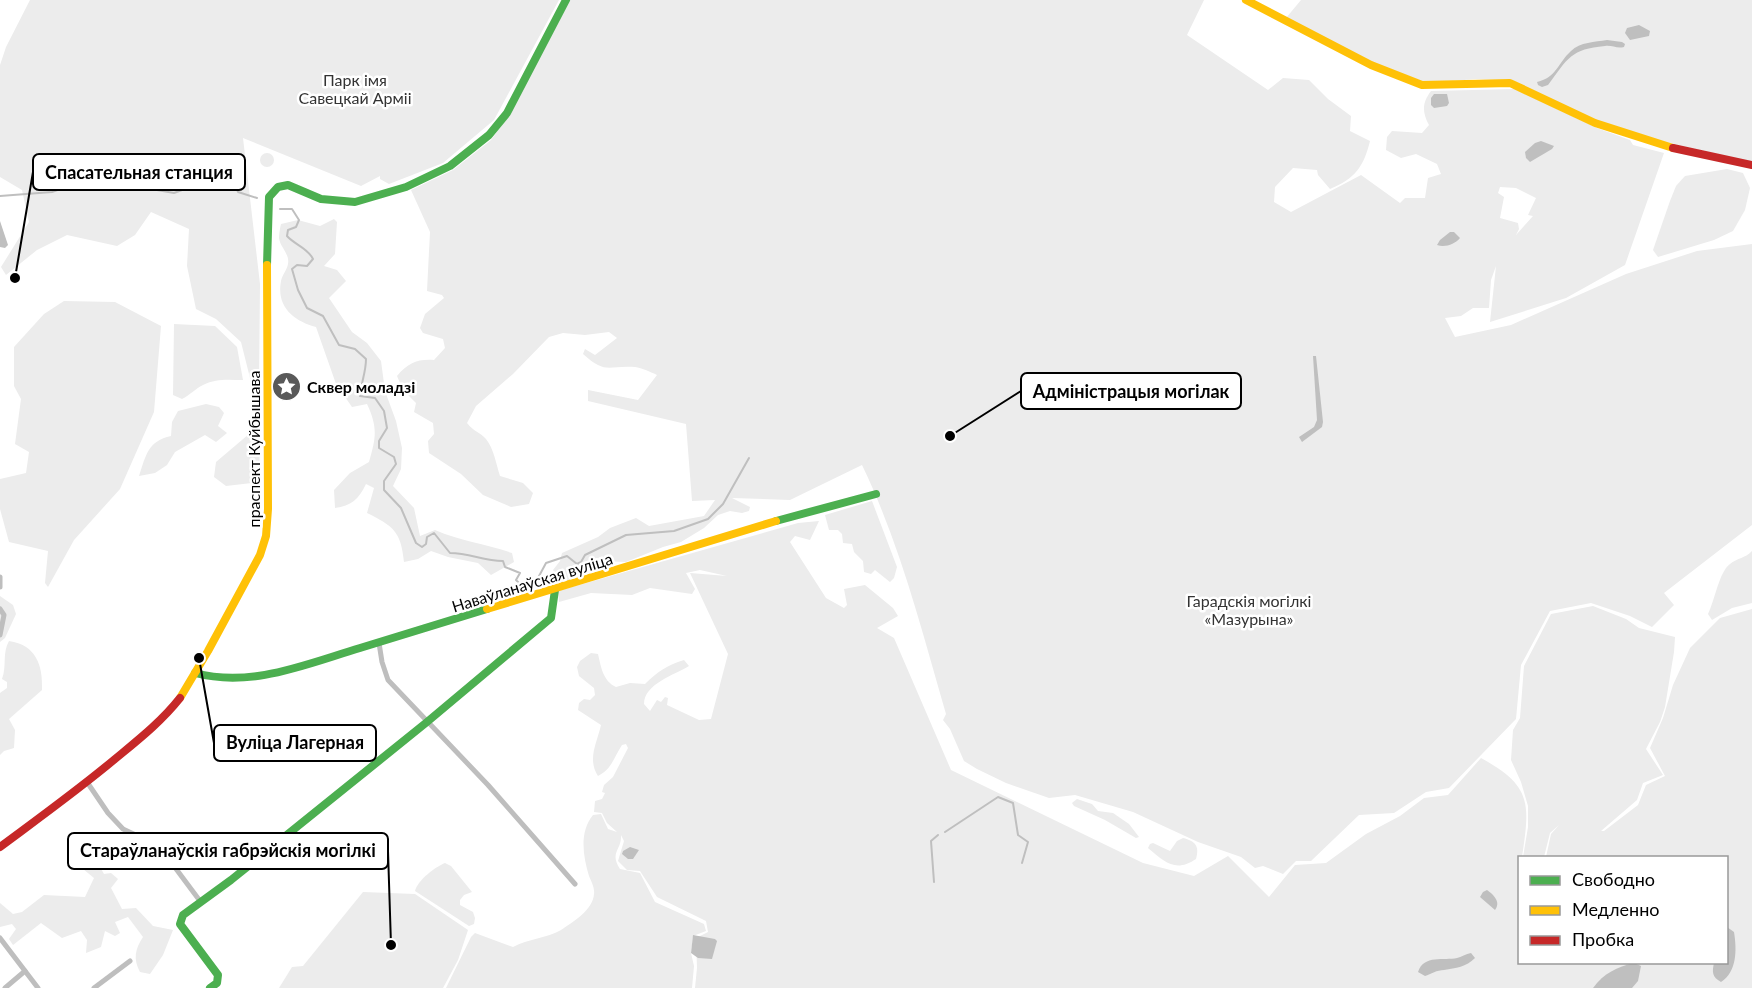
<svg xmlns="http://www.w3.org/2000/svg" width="1752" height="988" viewBox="0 0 1752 988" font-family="Lato,sans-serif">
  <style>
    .green { fill: #ececec; fill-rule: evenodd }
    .water { fill: #bfbfbf }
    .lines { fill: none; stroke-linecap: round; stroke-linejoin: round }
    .stream { stroke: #bfbfbf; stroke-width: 2 }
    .street { stroke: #bebebe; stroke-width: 5 }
    .fast { stroke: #4caf50; stroke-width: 8 }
    .slow { stroke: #ffc107; stroke-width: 8 }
    .jam { stroke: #c62828; stroke-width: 8 }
    .labels { text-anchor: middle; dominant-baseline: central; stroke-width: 5; stroke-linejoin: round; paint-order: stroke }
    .park-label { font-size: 16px; fill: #333; stroke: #fff }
    .poi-label { font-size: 16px; font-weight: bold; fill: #000; stroke: #fff; text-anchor: start }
    .street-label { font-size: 16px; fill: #000; stroke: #fff }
    .leader { fill: none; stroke: #000; stroke-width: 2 }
    .callout-dot { fill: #000; stroke: #fff; stroke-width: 2 }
    .callout { fill: #fff; stroke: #000; stroke-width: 2 }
    .callout-label { font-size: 18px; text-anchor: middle; font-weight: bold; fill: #000 }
  </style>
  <rect width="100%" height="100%" fill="#fff"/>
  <g class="green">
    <path d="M30,0H559L494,120L443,163L389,184L380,179V176L361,186L243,138L260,284L259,384L252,386L241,342L216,319L196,309L187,266L189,229L151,212L135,235L117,246L67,235L37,250L6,275L1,267L29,222L22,190L0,177V65L6,47Z"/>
    <path d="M570,0H1204L1187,35L1268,90L1283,78L1309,80L1328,99L1351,116L1350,131L1370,141C1364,166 1355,179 1330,189L1318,175L1317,170L1293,168L1275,187L1274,202L1291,212L1361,175L1400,203L1405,198H1425L1428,178L1441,174L1437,164L1416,154L1401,158L1386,150L1387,137L1392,131L1422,133L1429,125C1422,112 1422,103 1431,91L1515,89L1597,128L1630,140L1633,145L1664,153L1625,265L1566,298L1490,322L1496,266L1491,280L1489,308H1473L1461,316L1445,318L1455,337L1511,325L1626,274L1697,251L1752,244V525L1664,593L1674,605L1652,627L1630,616L1591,603L1550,611L1521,665L1516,719L1449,788L1426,792L1394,813L1359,815L1311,861H1296L1283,874L1263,866L1255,868L1241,857L1198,842L1133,812L1075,795L1049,798L1006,783L977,769L964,761L950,729L943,720L946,714C922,631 900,544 862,465L790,500L732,498L750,507L749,511L742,513L730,511L718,515L704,528L681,542L663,547L626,562L600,561L582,578L559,584L553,570L560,561L562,553L598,537L610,528L636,518L649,526L704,516L715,500L692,501L686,424L588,401V390L638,400L657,375C651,372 642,368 635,367C608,365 606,375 583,354L585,349L595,355L617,338L609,332L585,335L563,333L549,337L513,374L476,406L467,423C474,432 480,432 486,439C494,449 496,464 500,476L523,483L533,493L529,504L511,507L483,495L461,474L429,453L428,441L434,434L433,423L414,412L416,403L403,390L397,376C408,363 417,359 434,360L445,348L443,339L423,333L420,328L425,314L444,298L442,295L427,291L430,232L411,190L453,170L491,140L510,114ZM1500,187L1516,188L1536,198L1528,215L1533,216L1516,235L1519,229L1518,223L1500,218L1504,197L1498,193Z"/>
    <path d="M1301,0H1752V162L1705,153L1636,135L1596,121L1498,80L1475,79L1422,84L1371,64L1286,18Z"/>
    <circle cx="267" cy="160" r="7"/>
    <path d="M1727,169L1743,173L1750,188L1745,210L1733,231L1714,240L1658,257L1653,250L1670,201L1676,186L1685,176Z"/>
    <path d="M334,219L337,222L335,254L324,266L337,270L346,281L329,298L352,332L367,343L381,361L385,391L396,421L402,448L401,469L393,486L414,508L420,536L435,530C460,541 486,544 512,553L514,562L491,575L478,563L448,557L431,551L418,559L404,562C401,531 393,526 367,513L374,488L366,484C359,499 351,506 335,508L334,490L350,473L369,462C376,437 378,428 367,404L352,407L336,384L316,327C294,321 276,307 281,281C282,275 287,270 288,264C290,254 280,247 279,238C279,234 280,228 281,224L298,220L320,226Z"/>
    <path d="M64,301L115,302L161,326L154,412L120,489L74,540L48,587L45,583L48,551L9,542L0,509V479L26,473L29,452L15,444L21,399L14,386V347L44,314Z"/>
    <path d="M174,324L215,326L237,347L243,380C229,380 217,378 203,385C195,389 190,395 182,399L173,395Z"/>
    <path d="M206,404L219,407L224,413L218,426L227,433L216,442L205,435L175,452L167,465L155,473L139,476C146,455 148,441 171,436L172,422L178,411Z"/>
    <path d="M249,434H259L260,482L226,486L214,477L216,462Z"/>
    <path d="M872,501L897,567L894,578L890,582L875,570L871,574L864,572L863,561L854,552L852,544L843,543L842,534L838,530H829L825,515Z"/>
    <path d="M819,521L810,540L795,536L790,542L826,598L844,608L847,605L844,589L865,585L893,608L898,616L877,628L894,638L951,770L1143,863L1194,876L1228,856L1269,897L1295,865L1326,863L1366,834L1400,816L1424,798L1448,795L1481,758C1532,786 1530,803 1522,857L1520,858V962H1726V858L1546,857L1551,834L1559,825L1550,833L1544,857H1523L1528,827V806L1521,782L1511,760L1513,730L1520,718L1524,666L1551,614L1593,606L1626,619L1639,628L1675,637L1674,652L1665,707L1660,722L1646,749L1663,775L1643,783L1637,800L1601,831H1604L1638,805L1646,785L1665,776L1650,748L1663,718L1673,685L1690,648L1720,618L1752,609V988H695L697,968L696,938L708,932L706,921L657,897L640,871L627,870L618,861L624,841L621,835C622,850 609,852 620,869L640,873L655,902L704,924L706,931L693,936L691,953L694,966L692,988H446L471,937L475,933L513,947C528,939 547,938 561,930C573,922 593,910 594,894C595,888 591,881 589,876C583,856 579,832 593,815L601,814L608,829L617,832L607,823L602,813L594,812L595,801L602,799L605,793L602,792L604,785L613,777L628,748L626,744L622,745C614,757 612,769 598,776C587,759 597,743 601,725L578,710L579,703L584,699L590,700L595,695L594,688L579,676L577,667L580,661L591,653L598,654C601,667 603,681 616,687L630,683L645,684C657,672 667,665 684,660L689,666C674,675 644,684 644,704L650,711L657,700L661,702L665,697L668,698L667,705L699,720L711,719L728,654L690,573L727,576L700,570L686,573L695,589L692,594L650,588L632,595L591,593L559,602L558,591L798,523Z"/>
    <path d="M1752,551V603L1732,608L1712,620L1708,614C1715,600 1719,572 1730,564C1737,558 1746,558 1752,551Z"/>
    <path d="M0,596L13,605L16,614L5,638L0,642Z"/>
    <path d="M9,641C36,645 43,665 42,690L9,719L15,730L14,748L4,751L0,755V693L7,688V682L2,679C7,666 2,653 9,641Z"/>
    <path d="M1077,799L1092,804L1098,811L1113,813L1129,824L1139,837L1136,838L1105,820L1074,806L1072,803Z"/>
    <path d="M1183,838C1195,841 1200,846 1196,859C1175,873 1165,862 1148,848L1150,844L1153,843L1170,851L1177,841Z"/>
    <path d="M76,841L80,844L91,841L103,852L96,860L104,874L111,873L118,879L111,888L122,909L136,908L153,926L173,930L163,955L150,974L140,972C133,959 135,949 143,937L128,917L115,922L120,933L115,936L105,931L101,947L86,953L87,940L81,931L62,938L41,923L13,945L9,939L16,929L12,924L0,927V903L13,914L22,912L44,895L85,897L94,878L77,864L68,852L70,844Z"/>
    <path d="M445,863L451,866L472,892L464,895L460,900V905L473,912L475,918L474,924L469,926L415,891C418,880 435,867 445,863Z"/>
    <path d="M363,892L415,894L468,930L458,960L443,988H279L292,967L303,966Z"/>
  </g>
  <g class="water">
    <path d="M1639,25L1650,31L1649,36L1630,40L1625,33L1627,28Z"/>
    <path d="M1607,40L1622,42L1625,44L1624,47C1617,49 1612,45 1605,46C1571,49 1568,58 1548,85L1542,87L1538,85L1537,82C1557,77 1557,64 1571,51C1580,42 1595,42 1607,40Z"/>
    <path d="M1434,94H1447L1449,103L1447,106L1434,108L1431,105V98Z"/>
    <path d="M1541,141L1554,146L1552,149L1530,162L1526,158L1525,152L1535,143Z"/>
    <path d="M0,221L8,245L5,248L0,247Z"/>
    <path d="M1450,232H1454L1460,238C1455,244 1445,248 1437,245L1440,240Z"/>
    <path d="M1313,356H1316L1323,422L1322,427L1302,442L1299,437L1314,427L1317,420Z"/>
    <path d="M630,847L639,850L633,859H628L622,854L623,851Z"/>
    <path d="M1487,890C1494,895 1501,902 1495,910L1480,897L1483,892Z"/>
    <path d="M1727,927L1734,932C1737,950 1737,972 1721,982C1712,977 1712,972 1714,963L1726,962Z"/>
    <path d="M693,935L715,939L717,941L712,959L698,958L691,953Z"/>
    <path d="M1471,953L1475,958C1466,967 1456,968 1444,970C1437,970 1431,974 1425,976L1418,972C1424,954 1444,961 1457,958C1461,957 1466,954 1471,953Z"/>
    <path d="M1634,963L1641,966L1638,981L1632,988H1593C1604,973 1617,967 1634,963Z"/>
  </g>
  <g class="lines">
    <g class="stream">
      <path d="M0,196L52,192L112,170L119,174H138L157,190L174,193L190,187L196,177L199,164L207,158C224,166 231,174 238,192L257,198"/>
      <path d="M280,209H292L299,220L296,227L288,230L287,236C295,245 308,248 313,259L307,266L297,265L292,269L298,290L307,308L323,316L339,345L355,349L366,359C366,372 361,383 360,396L375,398L384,411L387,428L379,441V448L394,457L396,464L384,481V490L401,508L416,543L422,547L426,544L427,537L434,533L450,553C470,553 483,561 503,561L505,567L520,573L516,580L520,584L538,578L546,563L567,556L577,564L581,562L585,555L626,535L674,531L708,519L723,504L749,458"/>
      <path d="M945,832L998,797L1013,803L1018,835L1028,842L1022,863"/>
      <path d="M934,882L931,841L938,835"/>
    </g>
    <g class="street">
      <path d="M0,577V587"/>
      <path d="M0,609L4,615L0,635"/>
      <path d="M379,643L382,662L388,680L488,785L575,884"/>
      <path d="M87,782L108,813L123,829L159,846L200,901"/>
      <path d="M0,938L38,988"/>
      <path d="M5,988L25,971"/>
      <path d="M94,988L130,961"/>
    </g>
    <g class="fast">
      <path d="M267,265L269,197L278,187L288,185L321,199L355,202L406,187L450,166L489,135L507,113L566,0"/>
      <path d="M776,521L876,494"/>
      <path d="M195,673C252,688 306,664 360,648C402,635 445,622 487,609"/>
      <path d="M210,988L217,983L218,975L180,924L183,915L231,880L427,722L551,618L555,590"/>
    </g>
    <g class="slow">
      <path d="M1246,0L1371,65L1422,85L1510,83L1595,123L1673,148"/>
      <path d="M487,609L776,521"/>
      <path d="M180,698L208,651L260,555L266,536L268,509L267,265"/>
    </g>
    <g class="jam">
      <path d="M1673,148L1752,165"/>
      <path d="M0,847C39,818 78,790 115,759C138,740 161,722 180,698"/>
    </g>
  </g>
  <defs>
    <symbol id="sight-disc" viewBox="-11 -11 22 22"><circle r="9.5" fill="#595959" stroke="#fff"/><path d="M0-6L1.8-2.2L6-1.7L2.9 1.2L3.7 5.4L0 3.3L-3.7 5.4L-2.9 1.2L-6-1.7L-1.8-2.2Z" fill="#fff"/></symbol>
  </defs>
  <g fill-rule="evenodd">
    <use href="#sight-disc" x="270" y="370" width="33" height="33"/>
  </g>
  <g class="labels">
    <g class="park-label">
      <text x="355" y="79">Парк імя<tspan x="355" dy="18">Савецкай Арміі</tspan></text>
      <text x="1249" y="600">Гарадскія могілкі<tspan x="1249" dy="18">«Мазурына»</tspan></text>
    </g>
    <g class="poi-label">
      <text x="307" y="386">Сквер моладзі</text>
    </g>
    <g class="street-label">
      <text transform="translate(253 449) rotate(-90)">праспект Куйбышава</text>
      <text transform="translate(532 582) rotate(-17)">Наваўланаўская вуліца</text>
    </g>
  </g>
  <path class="leader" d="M15 278L33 172M950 436L1021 391M199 658L214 743M391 945L388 851"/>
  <g class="callout-dot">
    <circle cx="15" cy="278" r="6"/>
    <circle cx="950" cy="436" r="6"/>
    <circle cx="199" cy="658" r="6"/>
    <circle cx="391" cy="945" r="6"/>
  </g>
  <g class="callout">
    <rect x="33" y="154" width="212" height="36" rx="6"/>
    <rect x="1021" y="373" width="220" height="36" rx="6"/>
    <rect x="214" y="725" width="162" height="36" rx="6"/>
    <rect x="68" y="833" width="320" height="36" rx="6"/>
  </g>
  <g class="callout-label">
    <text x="139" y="179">Спасательная станция</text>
    <text x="1131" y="398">Адміністрацыя могілак</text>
    <text x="295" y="749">Вуліца Лагерная</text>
    <text x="228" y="857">Стараўланаўскія габрэйскія могілкі</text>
  </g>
  <rect x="1518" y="856" width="210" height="108" fill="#ffffff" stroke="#999999" stroke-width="1.5"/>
  <rect x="1530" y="876" width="30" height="9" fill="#4caf50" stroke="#999999" stroke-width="1.5"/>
  <text x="1572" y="886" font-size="18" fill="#000000">Свободно</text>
  <rect x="1530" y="906" width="30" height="9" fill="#ffc107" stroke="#999999" stroke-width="1.5"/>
  <text x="1572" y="916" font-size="18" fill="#000000">Медленно</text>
  <rect x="1530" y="936" width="30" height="9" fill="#c62828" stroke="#999999" stroke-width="1.5"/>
  <text x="1572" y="946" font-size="18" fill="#000000">Пробка</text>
</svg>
